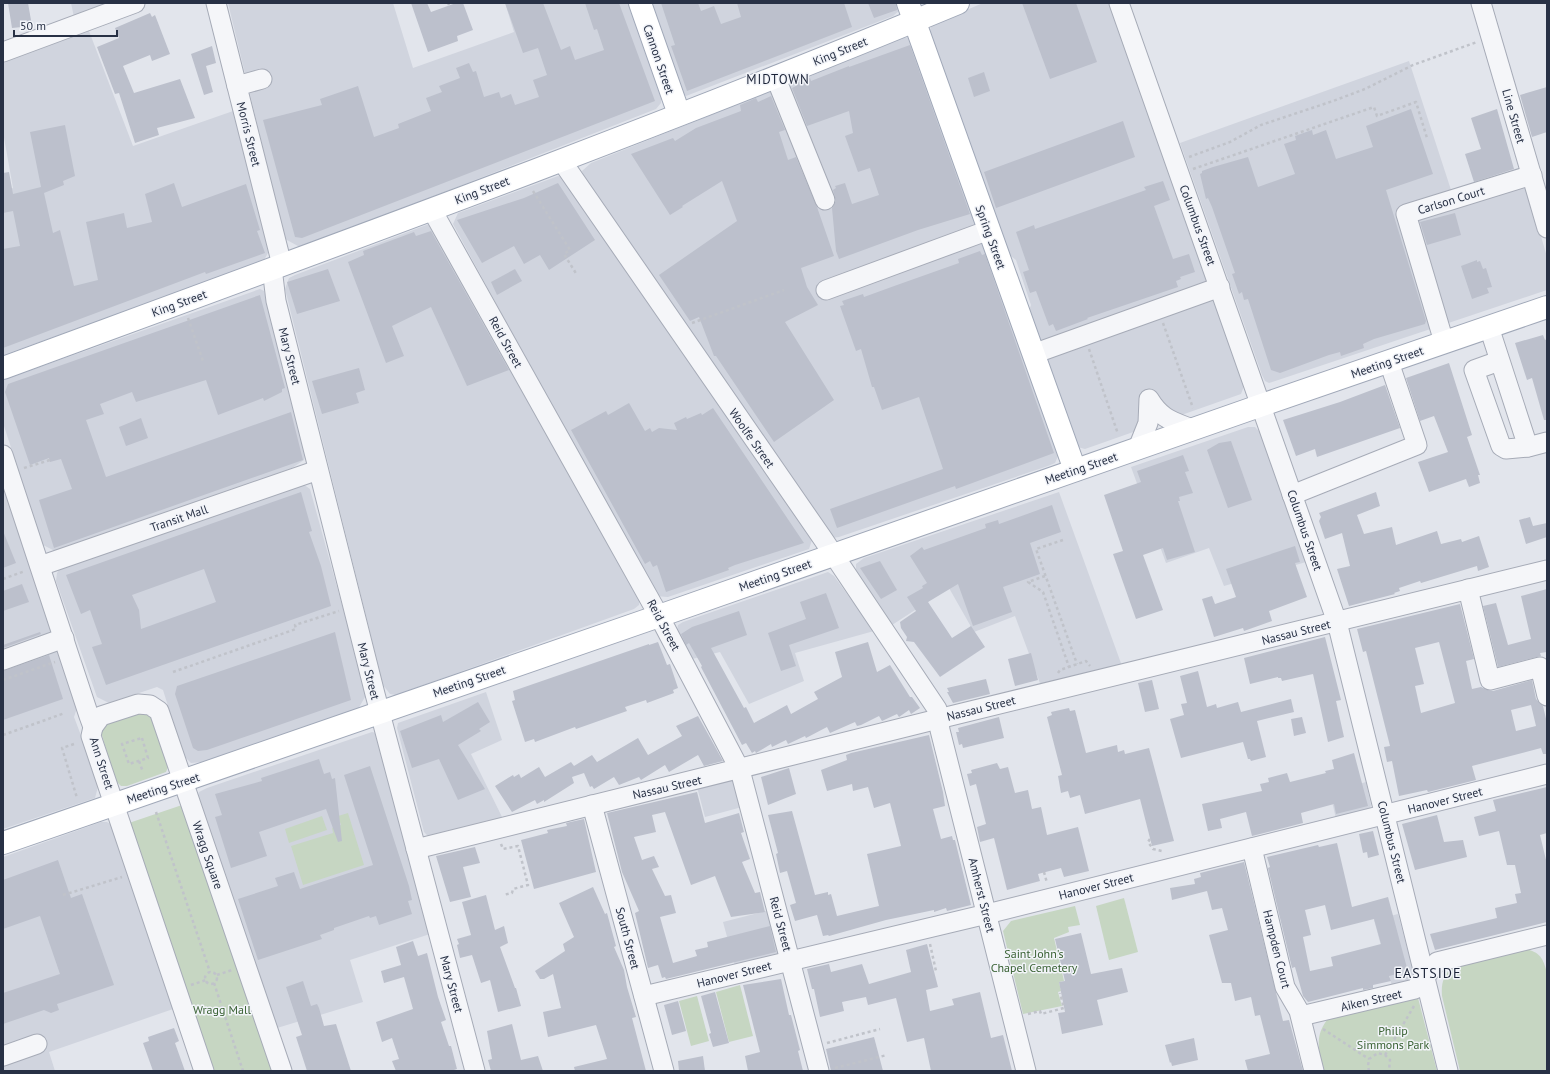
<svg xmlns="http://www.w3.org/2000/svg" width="1550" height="1074" viewBox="0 0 1550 1074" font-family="'PT Sans',sans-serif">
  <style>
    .built { fill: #d0d4de }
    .green { fill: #c6d6c2 }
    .building { fill: #bcc0cc; fill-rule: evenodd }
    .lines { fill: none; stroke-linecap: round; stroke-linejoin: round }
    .minor-casing { stroke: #a6abb7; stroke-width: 21 }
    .major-casing { stroke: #a0a8b8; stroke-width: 24 }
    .path { stroke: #c0c3ca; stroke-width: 2.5; stroke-dasharray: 3 3; stroke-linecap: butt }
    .minor { stroke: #f5f6f9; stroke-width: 19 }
    .major { stroke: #fff; stroke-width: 22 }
    .labels { text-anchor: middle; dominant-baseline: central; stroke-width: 3; stroke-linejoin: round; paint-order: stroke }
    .street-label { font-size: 12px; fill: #283145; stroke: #f2f4f9 }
    .park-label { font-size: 12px; fill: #3a6234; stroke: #f2f4f9 }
    .neighbourhood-label { font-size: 13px; letter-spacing: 1px; fill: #1a2236; stroke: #f2f4f9 }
    .quarter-label { font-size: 14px; letter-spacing: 1px; fill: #1a2236; stroke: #f2f4f9 }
  </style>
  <rect width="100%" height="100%" fill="#e2e5ec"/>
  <g class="built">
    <path d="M71,3H112L74,17Z"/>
    <path d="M228,3H393L413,68L514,32L505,3H630L661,95V103L656,109L307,246H298L285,239Z"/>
    <path d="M651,3H901L900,10L893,16L686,96L683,94Z"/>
    <path d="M983,3H1110L1244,386L1241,394L1085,449L1074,446L1026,319L1031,305L1016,260L1003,250L928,35L931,27L936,23Z"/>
    <path d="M89,31L133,146L236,110L269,251L263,262L3,355V191L13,188L3,132V62Z"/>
    <path d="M909,37L1058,456L1055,463L1048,466L839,537L832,538L584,178L582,171L591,163L903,38Z"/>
    <path d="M1409,61L1452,193L1522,171L1547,257V290L1269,383L1265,381L1262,375L1180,143Z"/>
    <path d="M558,176L562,177L812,540L809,549L668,597L654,596L453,224L458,213Z"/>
    <path d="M429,224L640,598L639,605L634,609L396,695L390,694L383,685L285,289L289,278L295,275Z"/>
    <path d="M260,289L264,291L306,452L304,460L292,468L65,552H57L43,545L3,423V380Z"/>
    <path d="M1248,427H1255L1261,433L1306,562L1224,586L1209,548L1166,563L1131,467Z"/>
    <path d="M3,481L78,705L74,717L99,783L95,798L3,829Z"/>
    <path d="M303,484L310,489L366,692L365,697L358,709L202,762L191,763L184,756L163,690L157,687L109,703L97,697L56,581L57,573L61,567Z"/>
    <path d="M1059,492L1122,666L1041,686L1015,616L974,632L949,588L892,625L856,570V564L864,558Z"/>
    <path d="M828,572L834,576L874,631L795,653L804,681L749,704L720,652L692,659L677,630L678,625L683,622Z"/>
    <path d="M486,692L502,740L471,754L503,819L430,838L424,832L397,728L398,723Z"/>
    <path d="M372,732L376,733L430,934L350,960L363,1002L277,1028L198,795L199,792L207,788Z"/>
    <path d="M733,780L742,807L705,817L697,787Z"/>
    <path d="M1366,782L1371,805L1370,809L1336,819L1330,792Z"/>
    <path d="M101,822H107L115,827L176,1008L49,1052L55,1071H3V857Z"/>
    <path d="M770,910L780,951L778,954L735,966L723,922Z"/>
    <path d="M1398,914L1414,975L1411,981L1392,986L1374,920Z"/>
  </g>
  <g class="green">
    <path d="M141,713L151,716L168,767L166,772L127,786H121L115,780L101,732L107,724Z"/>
    <path d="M182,805L273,1071H213L129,823Z"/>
    <path d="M348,813L364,865L303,885L291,846L333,833L332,828L341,825L338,816Z"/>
    <path d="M322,816L327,830L289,843L285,829Z"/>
    <path d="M1124,898L1138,952L1109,960L1096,906Z"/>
    <path d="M1075,906L1080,925L1068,927L1069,932L1054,938L1064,981L1059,982L1061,991L1058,992L1062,1006L1023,1014L1003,931L1011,921Z"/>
    <path d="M1525,949C1540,952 1543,958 1547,973V1071H1460L1442,996C1441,984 1443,976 1452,967Z"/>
    <path d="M740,985L753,1036L729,1042L716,992Z"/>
    <path d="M697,996L709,1041L691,1046L679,1001Z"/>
    <path d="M1418,998L1437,1071H1324C1319,1052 1314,1037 1327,1020Z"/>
  </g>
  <g class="building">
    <path d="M8,3H28L32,26L12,28Z"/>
    <path d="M411,3H427L431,12L456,3H463L473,30L457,36L458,41L428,52Z"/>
    <path d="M505,3H543L561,50L570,46L575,60L604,50L597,29L594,30L585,3H619L655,101L302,238L295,237L263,120L322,105L320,99L358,86L374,137L399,128L398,124L431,111L426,98L442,92L439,86L460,78L456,68L469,63L473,72L476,71L484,97L499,92L501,98L511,94L515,105L539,97L533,80L547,75L538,48L523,53Z"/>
    <path d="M661,3H698L701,11L714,6L721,24L741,17L737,3H844L852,27L687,91L671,46L675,45Z"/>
    <path d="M868,3H896L897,10L874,18Z"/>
    <path d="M1022,3H1076L1097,62L1050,79Z"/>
    <path d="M150,13L152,17L155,15L170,54L152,61L150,55L123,66L134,93L180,79L195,118L157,128L159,135L135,143L119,93L115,94L97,47L119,38L115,28Z"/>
    <path d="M910,45L970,214L918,230L839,259L836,251L832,208L836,201L833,190L836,188L835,186L845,183L852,204L879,195L870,168L858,172L845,136L853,133L849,111L807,126L792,88L796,86L795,83L810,78L811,81L849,66V67Z"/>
    <path d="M212,46L216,63L206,66L213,92L204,95L191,54Z"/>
    <path d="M984,72L990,91L974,97L968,78Z"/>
    <path d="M1547,87V132L1532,137L1520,95Z"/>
    <path d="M771,96L785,130L779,132L788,160L796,157L817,207L834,256L801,268L807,287L818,305L785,322L834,400L774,442L716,356H714L699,317L690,321L659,275L737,221L722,181L682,206L683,207L670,215L631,154L673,138L675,141L696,128L741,111L740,105L756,98L758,102Z"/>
    <path d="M1411,109L1433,174L1386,190L1426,321L1425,324L1374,339L1363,344L1364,348L1341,356L1340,352L1329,355L1280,373L1271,370L1248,299L1244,300L1242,292L1239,294L1232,274L1235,273L1212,207L1208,198L1206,199L1200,174L1202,173V171L1213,167L1248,157L1258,187L1295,174L1284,144L1296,140L1295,136L1312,130L1313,135L1326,130L1336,159L1373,147L1366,126Z"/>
    <path d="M1497,109L1514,169L1474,182L1465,154L1481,149L1471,118Z"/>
    <path d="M1123,121L1135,157L996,208L984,172Z"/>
    <path d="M65,125L75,176L63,181L64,185L44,193L53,233L60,230L74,286L98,280L86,222L124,213L127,228L152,222L145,194L174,183L182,207L246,184L260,230L257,231L265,253L206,274L205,272L3,348V249L20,246L13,211L3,213V173L9,172L13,194L41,187L30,132Z"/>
    <path d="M1163,181L1170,200L1154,206L1173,259L1189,254L1195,272L1180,277L1181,279L1176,281L1178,287L1087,318L1088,319L1056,331L1053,324L1049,326L1036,291L1030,293L1023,272L1029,270L1016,232L1034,225L1035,229L1146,190L1144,187Z"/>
    <path d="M558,183L595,240L549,270L540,255L524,264L514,246L482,263L457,220L524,198Z"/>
    <path d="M1455,213L1461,235L1427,245L1420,222Z"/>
    <path d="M431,231L509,370L467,386L431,307L392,326L404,356L386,363L348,262L364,255L363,251L414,232L416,236Z"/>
    <path d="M980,251L982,255L985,254L1054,453L956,489L955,486L837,528L830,509L943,469L919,397L882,410L874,387H872L861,349L856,351L840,306L844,305L842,301L863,294L864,297L897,285L959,263L958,259Z"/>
    <path d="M1477,260V262L1480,261L1483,269L1486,268L1492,287L1487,288L1489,293L1472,299L1461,266Z"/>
    <path d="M328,269L340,301L297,314L287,282Z"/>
    <path d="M515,269L522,281L497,295L491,282Z"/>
    <path d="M260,295L285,388L282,389V392L264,401L263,398L218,415L206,380L136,402L132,392L100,404L104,414L86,420L106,477L291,412L303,460L54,548L39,500L72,489L61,459L50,462L49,458L30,465L5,392L8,384Z"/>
    <path d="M1543,335L1545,340L1547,339V420H1544L1532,378L1527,380L1515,343Z"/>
    <path d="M1449,363L1472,435L1467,437L1480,475H1478L1480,483L1469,487L1466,479L1429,492L1418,462L1448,452L1434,416L1420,421L1406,378Z"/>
    <path d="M359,368L365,390L356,393L359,403L322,414L312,381Z"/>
    <path d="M1385,385L1400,428L1317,457L1315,449L1296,456L1283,420L1340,402Z"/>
    <path d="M629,403L645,431L650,428L652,432L659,428L677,430L674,423L686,417L687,419L701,413L702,415L713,408L804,543L735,565L728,568L729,570L666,592L657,565L653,567L650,561L645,564L571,430L606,411L608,415Z"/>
    <path d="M141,418L148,438L126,446L119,427Z"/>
    <path d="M1231,441L1252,500L1228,508L1207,450L1219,443Z"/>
    <path d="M1183,455L1189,471L1185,472L1193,493L1179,497L1180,501H1178L1195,552L1167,560L1163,548L1143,555L1163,610L1136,619L1113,554L1123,551L1104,495L1141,482L1137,471Z"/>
    <path d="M301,492L312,531L309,532L321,566L331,606L106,685L92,647L102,644L90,610L81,614L66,575ZM204,569L216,602L141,629L139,610L132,595Z"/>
    <path d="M1376,492L1380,506L1357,515L1364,534L1392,527L1396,545L1437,531L1441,544L1461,539L1462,542L1479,536L1489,567L1478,571L1477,566L1421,583L1420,581L1399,588L1400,591L1394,593L1395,594L1349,606L1337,569L1350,566L1342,533L1325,539L1319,521L1321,517L1319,513Z"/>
    <path d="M1052,505L1061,532L1030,543L1040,574L1003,587L1012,612L973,626L958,584L928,602L952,638L971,626L985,647L940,677L914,642L906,641L907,637L901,628L900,622L916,611L907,597L923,588L922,586L927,583L910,556L922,547L924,550L986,528L985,524L998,520L999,524Z"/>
    <path d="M1530,517L1533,526L1547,523V537L1526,544L1519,520Z"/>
    <path d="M3,531L16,563L3,568Z"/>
    <path d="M1295,546L1300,562L1295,563L1307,597L1269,611L1272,621L1244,631L1243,628L1214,637L1202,599L1212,596L1215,604L1236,597L1226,569Z"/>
    <path d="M880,561L897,590L881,599L860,568Z"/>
    <path d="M22,584L29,602L3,611V591Z"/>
    <path d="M1547,589V652L1540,653L1541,656L1498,667L1483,606L1496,603L1508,645L1531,639L1521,596Z"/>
    <path d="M826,593L839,628L789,645L796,666L781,671L768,633L806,619L800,602Z"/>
    <path d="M1460,604L1474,659L1466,661L1472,689L1481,687L1487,690L1493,691L1532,680L1536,699L1543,706L1547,723V754H1543L1541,748L1472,766L1476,780L1428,792L1427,790L1399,796L1392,761L1387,762L1384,747L1390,746L1366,651L1363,652L1357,629ZM1439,642L1455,703L1421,713L1415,686L1424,684L1415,648ZM1531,705L1536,726L1516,731L1511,710Z"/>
    <path d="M739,611L747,635L711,648L744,708L746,707L754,723L787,705L791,714L818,699L814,692L842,677L835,652L868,642L877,672L890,665L910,697H912L920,708L911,714L909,710L899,717L897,714L882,721L879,716L861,725L857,726L855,722L830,733L827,727L806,738L805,736L788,744L786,740L772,747L771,744L756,753L755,751L752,753L746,743L742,745L703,671L701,667L702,666L689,643L686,645L681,634L692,627Z"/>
    <path d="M40,632L41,634L3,648V645Z"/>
    <path d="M335,632L351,700L207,750L198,751L193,748L175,694L177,686Z"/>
    <path d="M1325,637L1341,700L1336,701L1344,737L1328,742L1313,674L1282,681L1281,678H1278V677L1250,684L1244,658Z"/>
    <path d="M658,642L667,665L670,664L678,688L673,690L674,693L647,703L646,700L625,707L627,711L576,729L575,727L535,742L534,739L525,742L512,701L515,700L513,691L649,644V645Z"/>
    <path d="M1031,653L1038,680L1015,686L1008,659Z"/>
    <path d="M49,655L63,699L3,720V671Z"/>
    <path d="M1198,671L1207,707L1216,704L1217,708L1238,702L1241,712L1291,699L1294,712L1257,721L1266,757L1251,761L1250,759H1248L1243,742L1181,758L1170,719L1184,715L1181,704L1187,703L1180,676Z"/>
    <path d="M986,679L990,694L953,703L947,692H949L947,688Z"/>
    <path d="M1152,680L1159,709L1145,712L1138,683Z"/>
    <path d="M478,702L490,722L479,729L481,731L458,745L485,789L458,800L439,759L412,768L400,731L441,715L443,722Z"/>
    <path d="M1069,708L1070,711L1075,710L1086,753L1117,745L1118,752L1124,750L1125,754L1149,748L1174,841L1152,846L1140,799L1085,814L1080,795L1070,798L1068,791L1061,793L1058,776L1062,775L1047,717L1052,715L1051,712Z"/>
    <path d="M698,716L723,761L704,766L698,755L669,772L665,765L641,780L639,777L619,785L614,777L594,789L592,786L590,787L584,773L572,777L574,783L544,802V800L537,804L535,800L512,812L495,786L513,775L514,777L519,774L521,778L539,767L545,777L571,762L574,766L592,755L597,762L638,738L648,755L682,736L676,726Z"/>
    <path d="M999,717L1004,738L963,748L962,744L959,745L956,732H959L958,728Z"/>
    <path d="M1302,717L1306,733L1294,736L1291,719Z"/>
    <path d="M929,735L943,792L945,806L933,809L941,839L952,836L953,840H955L971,905L947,911L946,908L934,912V910L886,920L829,936L828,935L823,936L817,915L795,921L790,905L796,903L787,871L780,873L776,854L778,853L768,815L792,811L815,895L828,892V895L831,894L837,916L879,906L867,854L901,846L890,803L874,808L868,787L853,791L852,784L827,791L821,770L847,760L846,755L851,753Z"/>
    <path d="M1354,753L1368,806L1336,814L1334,804L1301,813L1303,823L1252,836L1246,812L1220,819L1222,828L1208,831L1202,804L1262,791L1260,784L1269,782L1268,778L1287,773L1290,782L1326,773L1325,771L1334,769L1332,760Z"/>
    <path d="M319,759L324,774L330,772L332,779L335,778L342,841L338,842L326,809L259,832L267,856L231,868L215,817L222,815L215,794L262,781L261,778Z"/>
    <path d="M997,763L1000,769L1008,767L1015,793L1028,790L1032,809L1041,807L1047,835L1078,827L1089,871L1064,877L1061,868L1038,874L1040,881L1007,890L994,838L980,842L977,827L986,824L976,784L970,786L967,774L972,773L971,770Z"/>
    <path d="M370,766L409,886L412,900L408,901L412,914L379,925L376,916L370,918L369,916L334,928V930L320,935L322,939L258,960L238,899L278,886L275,878L294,872L300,889L373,865L344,775Z"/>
    <path d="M789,768L796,794L768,805L761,777Z"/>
    <path d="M1547,787V833L1540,835L1547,864V922L1435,950L1430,934L1497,918L1495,908L1517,903L1515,894L1521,893L1515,865H1507L1499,831L1479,836L1474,817L1496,811L1493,800Z"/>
    <path d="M697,792L705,823L739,813L744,832L741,833L750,859L742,862L755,893L760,892L765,912L731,917L715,876L691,885L665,812L652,815L656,832L634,837L642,860L654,856L659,867L652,869L665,896L671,895L676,913L660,917L673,963L697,956L695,950L708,947L707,942L770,926L776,952L666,979L665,977L662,978L658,965L648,968L635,913L639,911L622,872L607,813Z"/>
    <path d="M1437,815L1444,842L1463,840L1467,857L1415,870L1402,824Z"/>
    <path d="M584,819L596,872L534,889L521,840L548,833L547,830L567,826L566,823Z"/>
    <path d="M1373,831L1379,855L1368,858L1367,852L1363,853L1359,834Z"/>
    <path d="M1337,843L1352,907L1388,897L1407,968L1400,970L1401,973L1389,976L1391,981L1373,985V988L1363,990V988L1308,1002L1303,996L1295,967L1292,968L1268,868L1270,867L1267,857L1318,845L1319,847ZM1325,905L1331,930L1374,919L1381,944L1331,957L1333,966L1310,971L1303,937L1311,935L1305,910Z"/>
    <path d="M475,847L480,863L463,867L471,897L450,902L436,856Z"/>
    <path d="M58,860L71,898L82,894L114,985L57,1004L59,1010L51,1013L44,1010L3,1024V993L60,974L40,916L3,929V880Z"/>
    <path d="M1244,862L1283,1021L1289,1020L1303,1071H1248L1245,1060L1270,1054L1260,1015L1255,1016L1251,997L1235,1001L1231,983H1222L1209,935L1228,930L1222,908L1212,910L1207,891L1172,900L1170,888L1195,884L1194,879L1201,877L1200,873Z"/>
    <path d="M593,887L605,914L607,913L616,946L614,947L624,970L627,987L636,1017L632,1018L646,1071H575L574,1067L607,1059L596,1025L548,1037L543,1012L561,1008L553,974L544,979H540L535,971L565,951L563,944L574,937L559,903Z"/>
    <path d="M486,895L495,930L504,926L508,943L500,947L515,988H516L521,1006L498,1012L490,980L481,983L472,955L460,958L457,945L459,944L457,939L471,935L462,902Z"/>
    <path d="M1081,933L1091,974L1122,968L1128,992L1097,1000L1103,1025L1062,1034L1058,1013L1065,1012L1059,982L1065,981L1055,939Z"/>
    <path d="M413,941L418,956L427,953L438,997L446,1020L441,1022L449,1046H451L457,1069L451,1071H396L392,1061L399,1059L392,1038L382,1042L376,1022L413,1009L404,977L384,983L381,971L401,965L396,947Z"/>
    <path d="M927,944L938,987L926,990L930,1011L954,1005L952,999L980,992L991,1038L1003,1035L1012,1071H931L924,1038L907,1042L896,998L868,1005L866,997L842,1002L844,1011L820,1017L814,989H812L807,969L829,964L831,972L862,964L869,984L911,972L906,950Z"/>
    <path d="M781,979L789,1015H791L800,1050L798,1051L803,1071H748L745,1056L760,1052L743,985Z"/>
    <path d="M303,981L311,1006L317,1004L319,1008L324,1026L336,1024L351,1071H307L296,1037L302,1035L286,987Z"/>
    <path d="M715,992L729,1043L713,1047L709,1034L711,1033L701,996Z"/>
    <path d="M678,1001L686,1031L672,1035L664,1005Z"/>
    <path d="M512,1024L521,1060L538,1056L543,1071H491L488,1060L492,1059L487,1031Z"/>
    <path d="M174,1028L179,1041L175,1043L185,1071H153L143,1043L149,1041L148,1037Z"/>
    <path d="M874,1037L883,1071H831L826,1049Z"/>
    <path d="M1194,1038L1198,1060L1172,1066L1171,1062L1170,1063L1165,1045Z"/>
    <path d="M703,1056L705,1071H679L678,1061Z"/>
  </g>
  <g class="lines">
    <defs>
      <g id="minor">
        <path d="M216,3L282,265"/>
        <path d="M1119,3L1337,622L1448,1071"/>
        <path d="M1481,3L1547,228"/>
        <path d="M3,52L135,3"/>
        <path d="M775,76L825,200"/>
        <path d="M237,86L262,79"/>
        <path d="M561,160L823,539L937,709L940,730L1026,1071"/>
        <path d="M432,210L659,616L740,770L819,1071"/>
        <path d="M272,268L276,301L375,694L475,1071"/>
        <path d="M826,290L989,230"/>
        <path d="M1489,327L1528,447L1547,442"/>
        <path d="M1444,342L1406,214L1532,175"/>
        <path d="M1033,354L1220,287"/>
        <path d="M1499,361L1474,370L1501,446L1506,449L1528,447"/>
        <path d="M1138,448L1148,423L1149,399C1161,419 1172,421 1192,429"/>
        <path d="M3,455L89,716L93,727L91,736L204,1071"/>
        <path d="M1292,495L1417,445L1389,362"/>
        <path d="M40,566L318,470"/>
        <path d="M1468,589L1490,680L1540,667L1547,696"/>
        <path d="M3,660L64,638"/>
        <path d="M93,727L101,716L138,704L150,705L159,711L282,1071"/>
        <path d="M592,805L664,1071"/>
        <path d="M1252,848L1285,987L1299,1011L1314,1071"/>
        <path d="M416,849L938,719L1547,570"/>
        <path d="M644,996L987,914L1547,774"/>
        <path d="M1301,1016L1415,989L1437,962L1547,935"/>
        <path d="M3,1056L37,1044"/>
      </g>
      <g id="major">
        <path d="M640,3L679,114"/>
        <path d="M908,3L1075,470"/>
        <path d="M3,368C323,250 643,134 958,3"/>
        <path d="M3,843L659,616L1262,405L1547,307"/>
      </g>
    </defs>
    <use href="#minor" class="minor-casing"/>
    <use href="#major" class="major-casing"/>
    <g class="path">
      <path d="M448,3L449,5"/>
      <path d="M1189,157L1230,142L1261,125L1333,101L1365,89L1413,65L1477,42"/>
      <path d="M1193,169L1374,107L1377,116L1416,102L1427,138"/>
      <path d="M533,191L570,250L564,254L577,275"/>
      <path d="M188,318L203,361"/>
      <path d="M692,323L784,290"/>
      <path d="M1163,323L1193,408"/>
      <path d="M1089,349L1118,434"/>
      <path d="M24,468L50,460"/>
      <path d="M1063,540L1036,549L1077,664"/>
      <path d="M1045,576L1028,582L1043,592L1069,667"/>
      <path d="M3,579L25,571"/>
      <path d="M173,672L296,629L295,625L339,611"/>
      <path d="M1058,673L1060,670L1086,661L1090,666"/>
      <path d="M3,680L55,662"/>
      <path d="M3,735L65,713"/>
      <path d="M142,738L148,758L129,764L122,744Z"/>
      <path d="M74,744L62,748L77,798"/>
      <path d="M139,761L143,772"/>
      <path d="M156,812L210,972"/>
      <path d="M1150,839L1148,842L1153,849L1162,851"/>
      <path d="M501,844L503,849L518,846L528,885L513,889L512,893L503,895"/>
      <path d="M1044,872L1047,883"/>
      <path d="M63,895L122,877"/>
      <path d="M930,944L936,971L934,972"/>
      <circle cx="211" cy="978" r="6"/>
      <path d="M217,975L232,970"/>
      <path d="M214,983L243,1071"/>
      <path d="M191,985L206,980"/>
      <path d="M1028,1014L1040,1011L1041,1014L1064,1008L1060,993"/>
      <path d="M1323,1029L1369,1059"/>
      <path d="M827,1043L880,1029"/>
      <path d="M1385,1055L1414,1006"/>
      <path d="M835,1068L887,1055"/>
      <path d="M1369,1071L1368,1066L1369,1059L1378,1053L1385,1055L1390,1060L1389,1071"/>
    </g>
    <use href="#minor" class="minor"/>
    <use href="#major" class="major"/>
  </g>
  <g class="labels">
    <g class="street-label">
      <text transform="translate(840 51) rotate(-22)">King Street</text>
      <text transform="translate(659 59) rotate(71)">Cannon Street</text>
      <text transform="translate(1514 116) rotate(74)">Line Street</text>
      <text transform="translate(249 134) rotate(76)">Morris Street</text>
      <text transform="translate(482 190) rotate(-21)">King Street</text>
      <text transform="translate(1451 200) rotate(-17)">Carlson Court</text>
      <text transform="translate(1198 225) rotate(70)">Columbus Street</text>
      <text transform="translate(991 237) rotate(70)">Spring Street</text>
      <text transform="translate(179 303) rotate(-20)">King Street</text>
      <text transform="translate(506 342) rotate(61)">Reid Street</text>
      <text transform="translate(290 356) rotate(76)">Mary Street</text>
      <text transform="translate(1387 362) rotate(-19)">Meeting Street</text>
      <text transform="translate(752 438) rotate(55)">Woolfe Street</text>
      <text transform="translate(1081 468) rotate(-19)">Meeting Street</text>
      <text transform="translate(179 518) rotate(-19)">Transit Mall</text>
      <text transform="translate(1305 530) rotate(71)">Columbus Street</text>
      <text transform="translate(775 575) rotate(-19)">Meeting Street</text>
      <text transform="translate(664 625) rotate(62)">Reid Street</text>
      <text transform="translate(1296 632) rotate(-14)">Nassau Street</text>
      <text transform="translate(369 671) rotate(76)">Mary Street</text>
      <text transform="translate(469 681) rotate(-19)">Meeting Street</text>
      <text transform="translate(981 708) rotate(-14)">Nassau Street</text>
      <text transform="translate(102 763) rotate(72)">Ann Street</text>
      <text transform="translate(667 787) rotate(-13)">Nassau Street</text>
      <text transform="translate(163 788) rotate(-18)">Meeting Street</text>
      <text transform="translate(1445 800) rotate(-14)">Hanover Street</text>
      <text transform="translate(1392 842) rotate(76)">Columbus Street</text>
      <text transform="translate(208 855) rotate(71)">Wragg Square</text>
      <text transform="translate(1096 886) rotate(-14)">Hanover Street</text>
      <text transform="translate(982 895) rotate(76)">Amherst Street</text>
      <text transform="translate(781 924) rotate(75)">Reid Street</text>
      <text transform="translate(628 938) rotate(75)">South Street</text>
      <text transform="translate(1277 949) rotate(76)">Hampden Court</text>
      <text transform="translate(734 974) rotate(-14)">Hanover Street</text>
      <text transform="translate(452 984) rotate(75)">Mary Street</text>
      <text transform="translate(1371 1000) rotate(-13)">Aiken Street</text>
    </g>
    <g class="park-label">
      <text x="1034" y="953">Saint John's<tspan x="1034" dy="14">Chapel Cemetery</tspan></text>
      <text x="222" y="1009">Wragg Mall</text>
      <text x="1393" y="1030">Philip<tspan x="1393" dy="14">Simmons Park</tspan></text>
    </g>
    <g class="neighbourhood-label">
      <text x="778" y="79">MIDTOWN</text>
    </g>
    <g class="quarter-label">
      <text x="1428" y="973">EASTSIDE</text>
    </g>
  </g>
  <rect width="1550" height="1074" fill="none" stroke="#283145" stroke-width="8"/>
  <path d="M14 30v6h103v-6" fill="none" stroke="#283145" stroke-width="2"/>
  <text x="20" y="30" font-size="12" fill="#283145" stroke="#f2f4f9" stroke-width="3" paint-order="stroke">50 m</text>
</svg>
